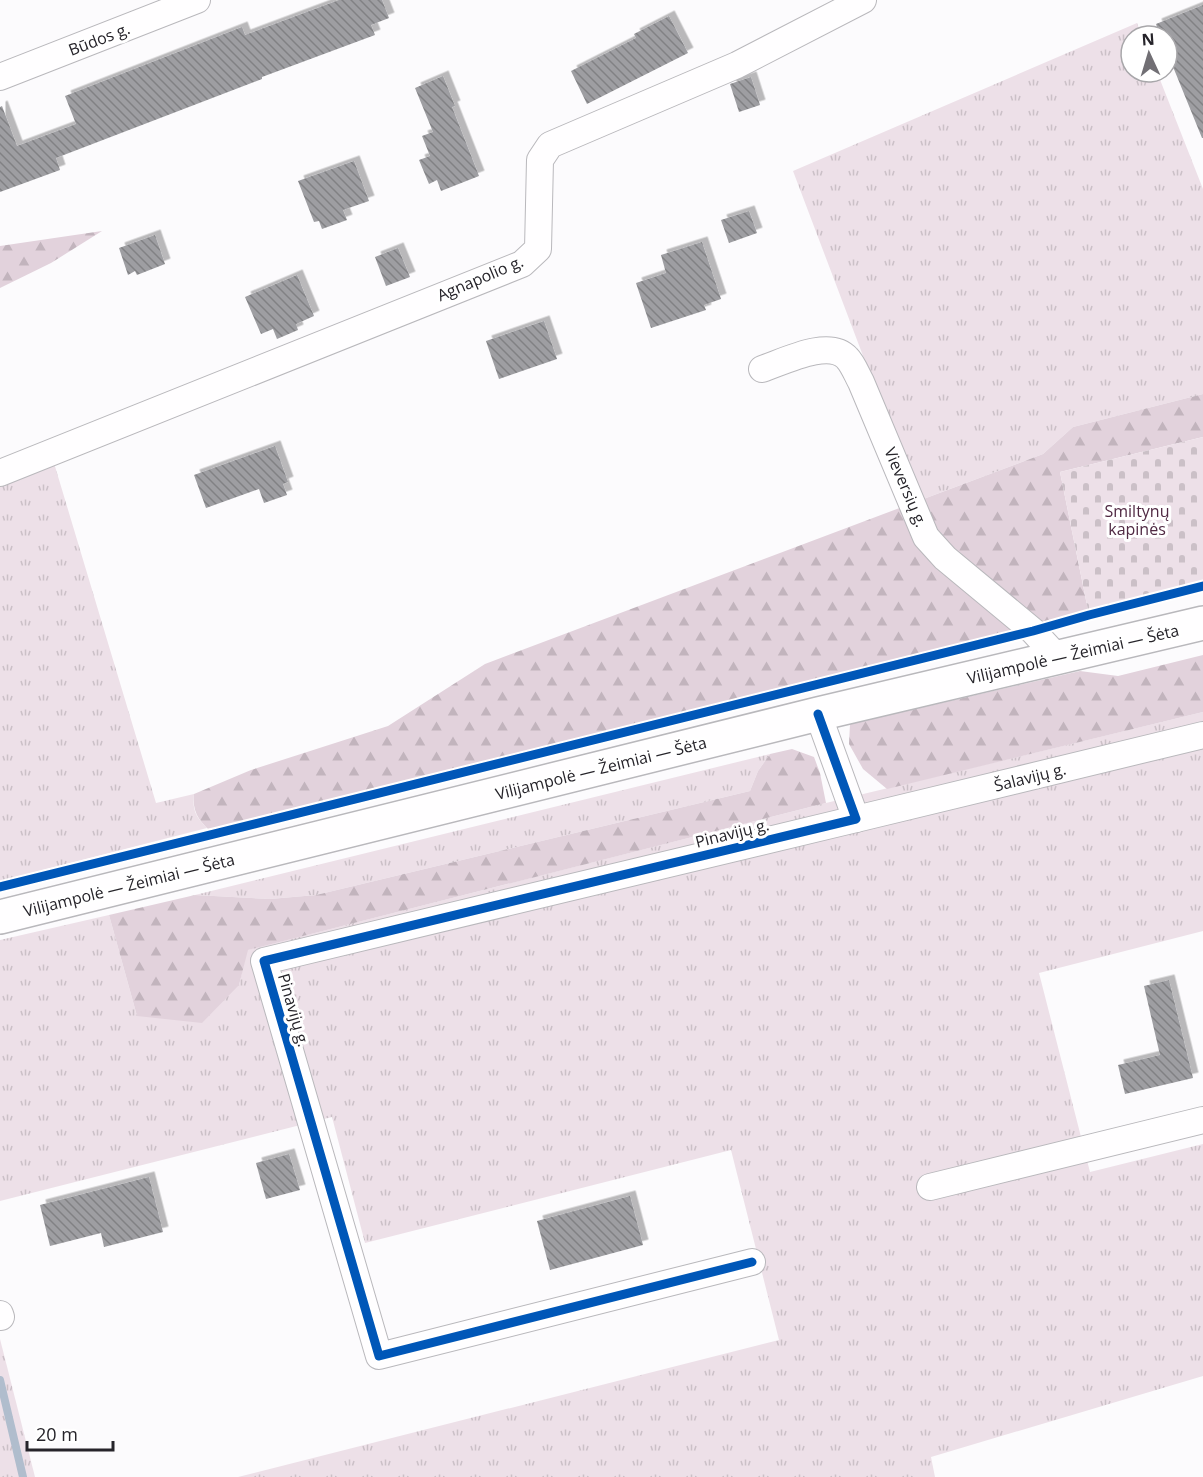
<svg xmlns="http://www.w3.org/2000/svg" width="1203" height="1477" viewBox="0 0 1203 1477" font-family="'Open Sans',sans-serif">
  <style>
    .grass { fill: url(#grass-tufts) }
    .forest { fill: url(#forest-firs) }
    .cemetery { fill: url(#cemetery-stones) }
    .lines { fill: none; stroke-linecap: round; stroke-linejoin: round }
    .stream { stroke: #b0bdcd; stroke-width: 8 }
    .building { fill: url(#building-back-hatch); filter: url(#shadow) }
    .street-casing { stroke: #b9b8bc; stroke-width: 28 }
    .primary-casing { stroke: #b9b8bc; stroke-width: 36 }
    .street { stroke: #fffeff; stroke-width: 26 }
    .primary { stroke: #fffeff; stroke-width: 33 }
    .cycleway-casing { stroke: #fff; stroke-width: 13 }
    .cycleway { stroke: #0057b8; stroke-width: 9 }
    .labels { text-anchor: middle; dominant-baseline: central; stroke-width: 6; stroke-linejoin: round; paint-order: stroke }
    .street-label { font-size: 16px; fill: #26242a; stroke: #fff }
    .park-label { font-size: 16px; fill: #502943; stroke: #fff }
  </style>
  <defs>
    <pattern id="grass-tufts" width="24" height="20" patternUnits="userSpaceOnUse" patternTransform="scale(1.5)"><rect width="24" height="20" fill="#ede0e8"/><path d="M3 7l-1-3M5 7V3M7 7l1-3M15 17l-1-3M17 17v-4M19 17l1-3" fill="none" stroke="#cbc0c7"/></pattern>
    <pattern id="forest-firs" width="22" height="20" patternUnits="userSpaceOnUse" patternTransform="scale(1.5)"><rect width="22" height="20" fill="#e2d2dc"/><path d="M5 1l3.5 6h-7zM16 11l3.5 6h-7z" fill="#c2b4bd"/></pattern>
    <pattern id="cemetery-stones" width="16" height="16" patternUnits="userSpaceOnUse" patternTransform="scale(1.5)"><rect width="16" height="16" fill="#ede0e8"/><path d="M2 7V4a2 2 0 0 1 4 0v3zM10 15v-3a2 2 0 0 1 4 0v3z" fill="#cbc0c7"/></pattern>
    <pattern id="building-back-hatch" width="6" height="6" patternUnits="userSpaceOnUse" patternTransform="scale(1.5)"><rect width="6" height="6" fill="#9e9ea2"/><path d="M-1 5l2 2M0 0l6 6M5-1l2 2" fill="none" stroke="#818184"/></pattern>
    <filter id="shadow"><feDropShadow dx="5.5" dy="-5.5" stdDeviation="0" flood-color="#0004"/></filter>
  </defs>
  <rect width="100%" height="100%" fill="#fcfbfd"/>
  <g class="grass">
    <path d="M1137,23L1142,36H1131V72H1157L1203,189V394L1073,427L1043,454L918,501L793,171Z"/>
    <path d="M54,463L156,803L194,794C192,810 196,817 207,828L0,881V483Z"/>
    <path d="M1203,712V931L1039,973L1090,1172L1203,1144V1376L931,1457L935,1477H238L779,1340L731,1150L365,1243L332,1117L0,1201V940L109,915L137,1016L239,985L247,950L826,803Z"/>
    <path d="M770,754L758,771L750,791L316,895L270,899L195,895Z"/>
    <path d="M0,1339L35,1477H0Z"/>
  </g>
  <g class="forest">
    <path d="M102,231L51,263L0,288V246Z"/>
    <path d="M1203,394V437L1060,472L1089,615L1033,631L213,834C200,821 192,814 194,794L251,770L388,726L485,664L1043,454L1073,427Z"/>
    <path d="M1203,655V712L887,789L863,769L849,744L850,724L1080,671L1118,676Z"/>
    <path d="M792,749L814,757L820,773L826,803L248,950L239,985L202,1023L137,1016L109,915L195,895L270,899L316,895L750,791L758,771L770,754Z"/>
  </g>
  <path class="cemetery" d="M1203,437V586L1089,615L1060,472Z"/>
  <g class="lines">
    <path class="stream" d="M0,1380L23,1477"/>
  </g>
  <g class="building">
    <path d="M339,0H382L389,18L371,25L375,35L262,77V79L56,158L60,170L0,192V107L2,106L17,146L76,124L65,96L242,27L245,35Z"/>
    <path d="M1203,5V138H1202L1167,52V36H1160L1156,24Z"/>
    <path d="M669,16L688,53L587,104L571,71L636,38L634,34Z"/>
    <path d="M443,76L455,106L452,107L479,176L441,191L437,180L429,184L419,160L430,156L422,136L433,132L415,88Z"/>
    <path d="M751,77L760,105L739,112L730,84Z"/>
    <path d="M354,161L369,201L343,210L347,220L322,229L319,221L314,222L298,181Z"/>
    <path d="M749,211L757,233L729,243L721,220Z"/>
    <path d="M155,235L165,264L137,275L135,271L128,275L119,248Z"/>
    <path d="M702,242L721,299L704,305L706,310L651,328L636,283L666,273L661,255Z"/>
    <path d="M398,248L410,277L386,286L375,257Z"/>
    <path d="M297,275L314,316L296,324L298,330L277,339L273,329L261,334L245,297Z"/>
    <path d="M544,321L557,359L499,379L486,341Z"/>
    <path d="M275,446L288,482L283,484L287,495L264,503L259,489L206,508L194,475Z"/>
    <path d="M1169,980L1193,1078L1125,1094L1118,1065L1160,1055L1144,986Z"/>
    <path d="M289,1154L300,1190L266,1199L256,1163Z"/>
    <path d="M149,1177L163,1232L104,1247L101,1233L50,1246L40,1205Z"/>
    <path d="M630,1196L643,1245L550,1270L537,1221Z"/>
  </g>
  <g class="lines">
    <defs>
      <g id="street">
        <path d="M0,77L197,0"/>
        <path d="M762,369C783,362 829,338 847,358C853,364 857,375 861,382L926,537L945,558L1033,631L1058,658"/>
        <path d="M0,473L522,264L538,249L540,160L550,145L737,65L863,0"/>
        <path d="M856,819L1203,735"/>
        <path d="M930,1187L1203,1120"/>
        <path d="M752,1262L379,1356L264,961L856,819L818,714"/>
        <path d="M0,1314L1,1317"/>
      </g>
      <path id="primary" d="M0,917L818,714L1203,623"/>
    </defs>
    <use href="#street" class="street-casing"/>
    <use href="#primary" class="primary-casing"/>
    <use href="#street" class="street"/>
    <use href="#primary" class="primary"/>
    <defs>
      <g id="cycleway">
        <path d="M0,887L1033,631L1089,615L1203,586"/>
        <path d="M752,1262L379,1356L264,961L856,819L818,714"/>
      </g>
    </defs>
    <use href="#cycleway" class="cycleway-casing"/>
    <use href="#cycleway" class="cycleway"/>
  </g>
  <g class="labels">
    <g class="street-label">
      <text transform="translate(99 39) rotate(-21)">Būdos g.</text>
      <text transform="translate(480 278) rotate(-23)">Agnapolio g.</text>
      <text transform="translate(906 487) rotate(67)">Vieversių g.</text>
      <text transform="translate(1073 654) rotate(-13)">Vilijampolė — Žeimiai — Šėta</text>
      <text transform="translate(601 768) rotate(-14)">Vilijampolė — Žeimiai — Šėta</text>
      <text transform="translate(1030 777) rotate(-14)">Šalavijų g.</text>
      <text transform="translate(732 833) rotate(-14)">Pinavijų g.</text>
      <text transform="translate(129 885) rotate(-14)">Vilijampolė — Žeimiai — Šėta</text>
      <text transform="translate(294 1010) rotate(74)">Pinavijų g.</text>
    </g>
    <g class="park-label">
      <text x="1137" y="511">Smiltynų<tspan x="1137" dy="18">kapinės</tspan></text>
    </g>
  </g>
  <g transform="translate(1149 54) rotate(356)"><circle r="28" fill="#ffffff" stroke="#a8a7aa" stroke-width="1.5"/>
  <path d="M0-4.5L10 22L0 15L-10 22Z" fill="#716f74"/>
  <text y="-9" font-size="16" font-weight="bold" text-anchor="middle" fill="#26242a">N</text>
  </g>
  <path d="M27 1441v9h86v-9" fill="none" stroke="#26242a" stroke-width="3"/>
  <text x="36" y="1441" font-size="18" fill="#26242a" stroke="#ffffff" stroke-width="4.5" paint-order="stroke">20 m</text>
</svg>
